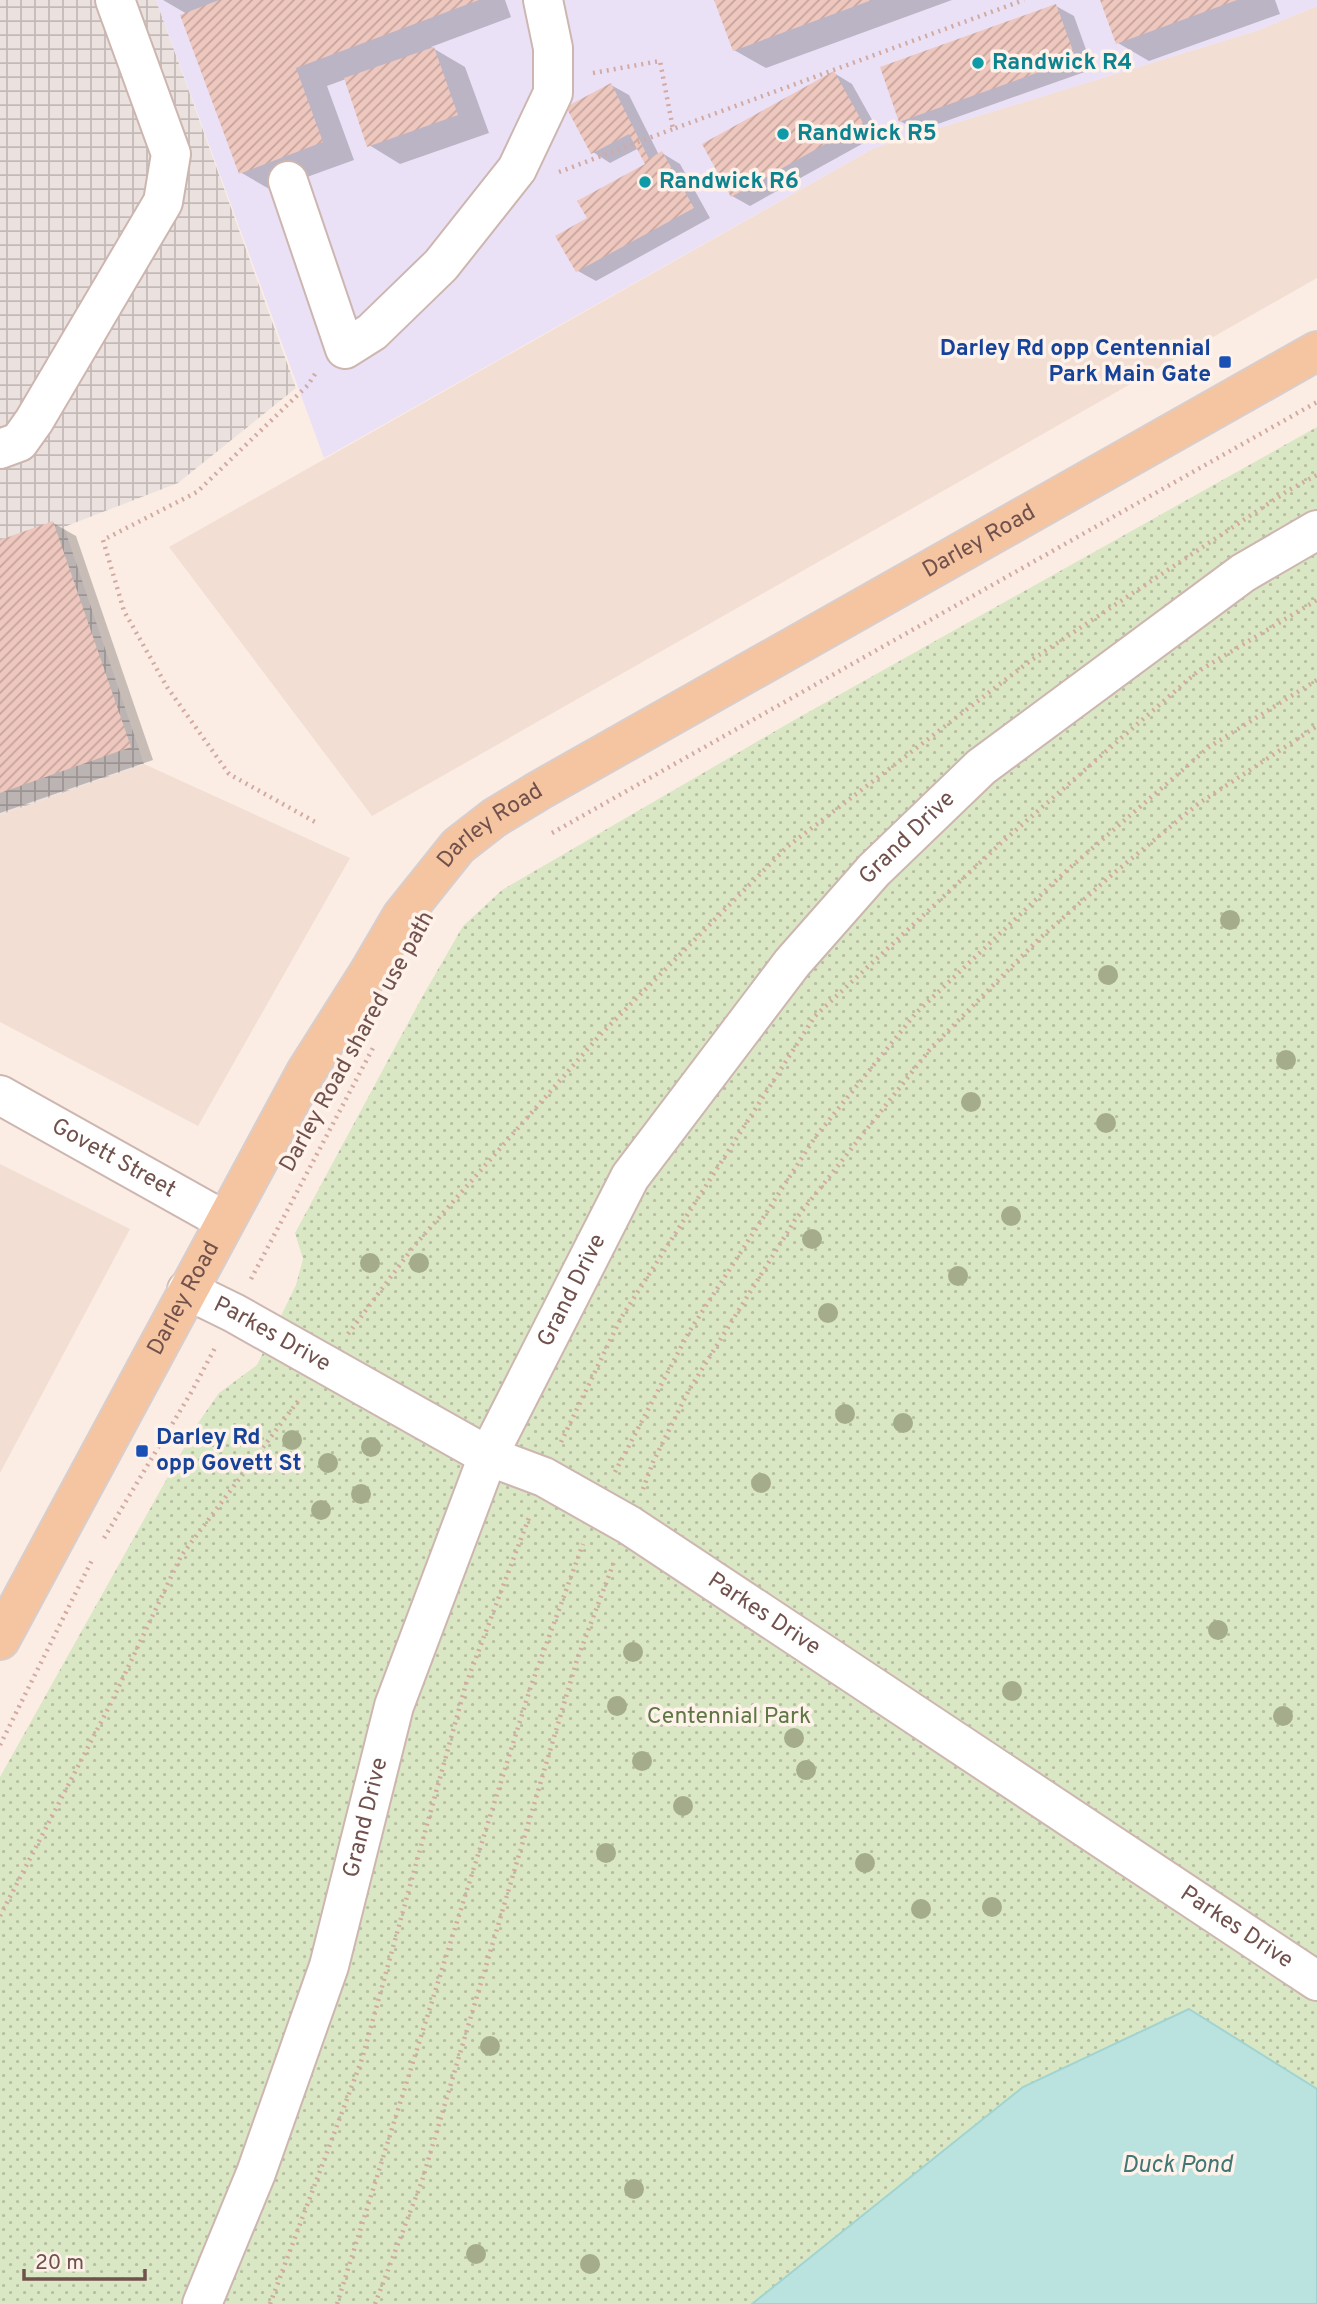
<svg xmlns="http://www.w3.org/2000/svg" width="1317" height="2304" viewBox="0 0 1317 2304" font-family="Overpass,sans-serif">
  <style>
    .residential { fill: #f2ded3 }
    .industrial { fill: url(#industrial-grid) }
    .education { fill: #eae1f7 }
    .park { fill: url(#park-dots) }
    .water { fill: #bae3e0; stroke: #a1d4d1; stroke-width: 2 }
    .shadow { fill: #0003 }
    .building { fill: url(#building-hatch) }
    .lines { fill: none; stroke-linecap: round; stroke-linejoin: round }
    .minor-casing { stroke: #cdb6af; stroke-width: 42 }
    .major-casing { stroke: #d7cecd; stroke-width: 42 }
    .path { stroke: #d3aaa1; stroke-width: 4.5; stroke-dasharray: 2 5; stroke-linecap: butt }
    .minor { stroke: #fff; stroke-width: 38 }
    .major { stroke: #f5c4a1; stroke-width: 38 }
    .tree { fill: #a5ac8c }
    .culture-dot { fill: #0f9aa8; stroke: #fef2ea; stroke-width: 2.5 }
    .transit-dot { fill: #1a4fb4; stroke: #fef2ea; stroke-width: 2.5 }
    .labels { text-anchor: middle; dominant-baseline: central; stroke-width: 7; stroke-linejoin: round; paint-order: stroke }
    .culture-label { font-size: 23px; font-weight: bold; fill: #0d838f; stroke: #fef2ea; text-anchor: start }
    .transit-label { font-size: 23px; font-weight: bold; fill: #164399; stroke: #fef2ea; text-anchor: end }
    .street-label { font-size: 23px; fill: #71514c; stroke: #fef2ea }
    .park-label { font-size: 23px; fill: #5e7744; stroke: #fef2ea }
    .water-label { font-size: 24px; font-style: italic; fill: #407673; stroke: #fef2ea }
  </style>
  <defs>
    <pattern id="industrial-grid" width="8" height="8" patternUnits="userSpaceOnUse" patternTransform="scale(1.75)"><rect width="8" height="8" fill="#ebe2df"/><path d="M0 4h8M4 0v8" fill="none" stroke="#c3bab7"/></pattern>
    <pattern id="park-dots" width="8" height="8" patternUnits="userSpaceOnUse" patternTransform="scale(1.75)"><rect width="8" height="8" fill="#dae7c4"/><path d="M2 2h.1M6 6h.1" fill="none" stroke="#b5bea1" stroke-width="1.8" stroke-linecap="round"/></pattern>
    <pattern id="building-hatch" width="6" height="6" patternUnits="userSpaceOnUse" patternTransform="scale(1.75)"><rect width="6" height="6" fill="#eec7be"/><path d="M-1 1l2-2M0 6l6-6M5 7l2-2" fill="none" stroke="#c5a49d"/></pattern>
  </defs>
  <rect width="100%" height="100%" fill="#fbede4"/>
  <g class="residential">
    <path d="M1317,6V278L372,816L169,547L874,148L1259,30Z"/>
    <path d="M144,764L350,858L198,1126L0,1022V815Z"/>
    <path d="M0,1164L130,1229L0,1473Z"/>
  </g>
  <path class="industrial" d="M0,0H156L296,388L178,483L64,527L144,764L0,815Z"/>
  <path class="education" d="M156,0H1317V6L1259,30L874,148L324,458Z"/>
  <path class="park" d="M1317,427V2304H0V1777L198,1423L219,1393L257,1365L296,1285L303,1259L295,1233L421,999L463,926L502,890L796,719Z"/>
  <path class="water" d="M1189,2009L1317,2089V2304H752L1023,2087Z"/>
  <g class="shadow">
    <path d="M163,0H505L511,17L431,47L465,67L489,133L400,164L369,145L346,79L327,86L354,160L271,190L240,172L187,14Z"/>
    <path d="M716,0H952L766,68L734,50Z"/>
    <path d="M1102,0H1275L1280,14L1149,61L1118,43Z"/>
    <path d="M1056,6L1074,16L1093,69L918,131L900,121Z"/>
    <path d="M834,73L852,84L880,134L750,206L732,196Z"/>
    <path d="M611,85L629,95L659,155L662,153L680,164L710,218L596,281L578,271L590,219L647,165L639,148L610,163L593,152Z"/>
    <path d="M53,523L76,536L153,760L0,813V541Z"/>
  </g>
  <g class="building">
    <path d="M219,0H479L296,68L323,142L239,174L180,15Z"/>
    <path d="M714,0H872L733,51Z"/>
    <path d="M1100,0H1237L1116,44Z"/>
    <path d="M1056,4L1076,59L899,122L880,67Z"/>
    <path d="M434,47L458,115L367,147L344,78Z"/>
    <path d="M834,71L863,123L731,197L702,144Z"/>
    <path d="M611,83L649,159L662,151L694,208L576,272L555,236L587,218L577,201L645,164L629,134L591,154L566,107Z"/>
    <path d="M53,521L131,747L0,793V540Z"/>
  </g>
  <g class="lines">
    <defs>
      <g id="minor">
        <path d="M288,181L345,349L372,332L441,265L517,169L553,93V48L543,0"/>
        <path d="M0,449L19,442L34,421L163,202L171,154L115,0"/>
        <path id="s1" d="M0,1095L225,1221"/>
        <path id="s2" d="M187,1290L234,1313L488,1456L544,1477L629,1525L1317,1981"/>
        <path id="s3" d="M202,2304L256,2173L329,1966L394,1706L488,1456L630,1177L792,963L874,870L981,767L1243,573L1317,530"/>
      </g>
      <g id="major">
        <path id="s4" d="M0,1640L306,1072L368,974L402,916L458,846L494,818L540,790L1317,351"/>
      </g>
    </defs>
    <use href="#minor" class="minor-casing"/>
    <use href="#major" class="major-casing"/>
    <g class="path">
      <path d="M593,73L660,61L673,129L1024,0"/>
      <path d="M559,172L673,129"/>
      <path d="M315,374L308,385L197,492L103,540L124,611L167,687L229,774L317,823"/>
      <path d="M552,833L1317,402"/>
      <path d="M251,1279L374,1046"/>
      <path d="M348,1334L414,1246L600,1035L787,847L1030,661L1289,490L1317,475"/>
      <path d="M561,1442L621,1318L815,1016L1000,844L1197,672L1317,600"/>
      <path d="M615,1472L689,1332L816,1136L916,1013L1065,872L1209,747L1317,680"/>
      <path d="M643,1489L653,1462L689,1390L795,1220L931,1048L1039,939L1114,873L1198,804L1317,726"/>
      <path d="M104,1538L192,1391L216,1346"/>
      <path d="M0,1745L93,1558"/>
      <path d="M0,1916L111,1703L181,1556L301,1397"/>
      <path d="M270,2304L362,2059L466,1684L530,1515"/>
      <path d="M337,2304L531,1686L583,1544"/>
      <path d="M375,2304L422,2181L577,1660L614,1562"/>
    </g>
    <use href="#minor" class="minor"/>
    <use href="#major" class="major"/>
  </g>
  <g class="tree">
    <circle cx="1230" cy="920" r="10"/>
    <circle cx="1108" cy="975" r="10"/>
    <circle cx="1286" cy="1060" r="10"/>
    <circle cx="971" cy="1102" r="10"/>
    <circle cx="1106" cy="1123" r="10"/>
    <circle cx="1011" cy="1216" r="10"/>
    <circle cx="812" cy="1239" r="10"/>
    <circle cx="370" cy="1263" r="10"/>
    <circle cx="419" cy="1263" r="10"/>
    <circle cx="958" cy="1276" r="10"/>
    <circle cx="828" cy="1313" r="10"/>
    <circle cx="845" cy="1414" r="10"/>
    <circle cx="903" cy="1423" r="10"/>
    <circle cx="292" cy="1440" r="10"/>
    <circle cx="371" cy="1447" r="10"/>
    <circle cx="328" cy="1463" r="10"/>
    <circle cx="761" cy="1483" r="10"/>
    <circle cx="361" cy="1494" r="10"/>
    <circle cx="321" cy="1510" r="10"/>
    <circle cx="1218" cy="1630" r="10"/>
    <circle cx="633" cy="1652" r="10"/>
    <circle cx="1012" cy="1691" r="10"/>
    <circle cx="617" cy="1706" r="10"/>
    <circle cx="1283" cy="1716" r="10"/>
    <circle cx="794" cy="1738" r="10"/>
    <circle cx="642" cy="1761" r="10"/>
    <circle cx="806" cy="1770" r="10"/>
    <circle cx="683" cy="1806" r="10"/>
    <circle cx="606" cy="1853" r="10"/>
    <circle cx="865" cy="1863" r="10"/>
    <circle cx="992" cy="1907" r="10"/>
    <circle cx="921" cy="1909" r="10"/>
    <circle cx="490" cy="2046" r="10"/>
    <circle cx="634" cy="2189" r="10"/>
    <circle cx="476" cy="2254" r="10"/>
    <circle cx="590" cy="2264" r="10"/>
  </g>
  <g class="culture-dot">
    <circle cx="978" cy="63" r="7"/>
    <circle cx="783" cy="134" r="7"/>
    <circle cx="645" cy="182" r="7"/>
  </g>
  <g class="transit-dot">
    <rect x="1218" y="355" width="14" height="14" rx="3.5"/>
    <rect x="135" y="1444" width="14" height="14" rx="3.5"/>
  </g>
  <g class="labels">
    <g class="culture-label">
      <text x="992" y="63">Randwick R4</text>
      <text x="797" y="134">Randwick R5</text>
      <text x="659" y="182">Randwick R6</text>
    </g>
    <g class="transit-label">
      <text x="1211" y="349">Darley Rd opp Centennial<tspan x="1211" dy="26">Park Main Gate</tspan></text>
      <text x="156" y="1438" text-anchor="start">Darley Rd<tspan x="156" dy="26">opp Govett St</tspan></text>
    </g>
    <g class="street-label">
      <text stroke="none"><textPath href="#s4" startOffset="1522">Darley Road</textPath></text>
      <text stroke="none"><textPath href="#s4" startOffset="956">Darley Road</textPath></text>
      <text stroke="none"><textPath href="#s3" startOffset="1648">Grand Drive</textPath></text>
      <text transform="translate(358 1042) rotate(-61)">Darley Road shared use path</text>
      <text stroke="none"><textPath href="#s1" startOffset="130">Govett Street</textPath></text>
      <text stroke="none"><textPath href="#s3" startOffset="1082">Grand Drive</textPath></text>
      <text stroke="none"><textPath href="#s4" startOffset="388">Darley Road</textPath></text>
      <text stroke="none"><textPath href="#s2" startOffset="96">Parkes Drive</textPath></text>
      <text stroke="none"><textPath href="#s2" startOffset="663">Parkes Drive</textPath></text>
      <text stroke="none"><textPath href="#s3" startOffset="514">Grand Drive</textPath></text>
      <text stroke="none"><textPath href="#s2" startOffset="1230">Parkes Drive</textPath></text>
    </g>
    <g class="park-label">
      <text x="729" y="1717">Centennial Park</text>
    </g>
    <g class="water-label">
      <text x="1177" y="2166">Duck Pond</text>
    </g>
  </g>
  <path d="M24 2269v10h121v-10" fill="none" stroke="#71514c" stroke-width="3.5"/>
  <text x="35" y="2269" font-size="21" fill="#71514c" stroke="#fef2ea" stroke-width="5" paint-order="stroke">20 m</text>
</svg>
